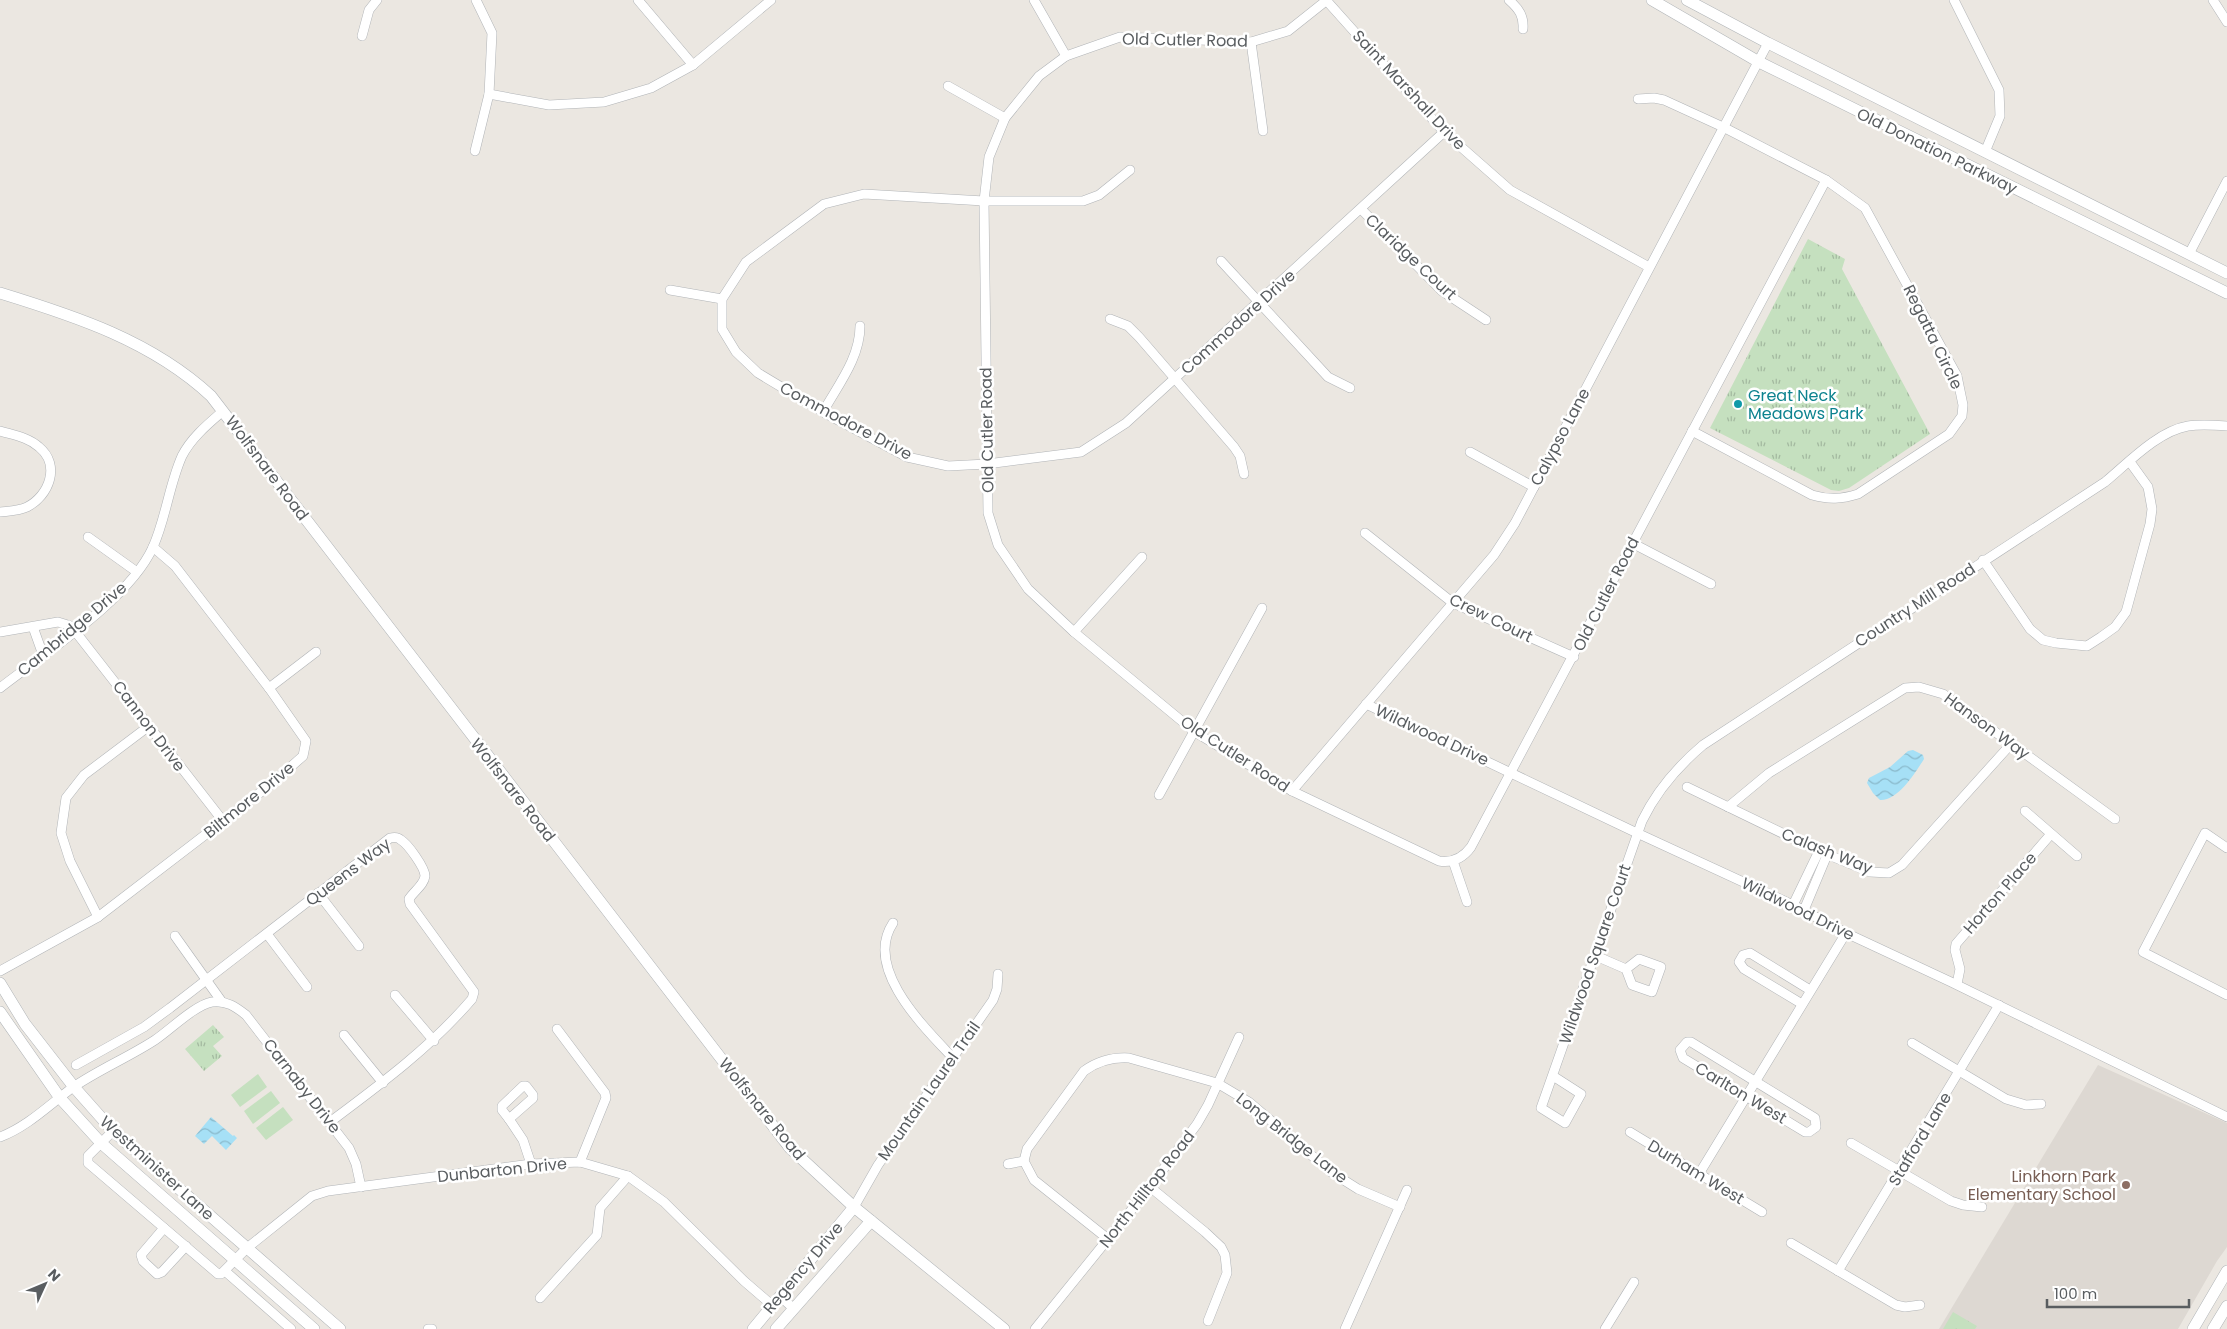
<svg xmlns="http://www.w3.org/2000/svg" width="2227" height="1329" viewBox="0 0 2227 1329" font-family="Poppins,sans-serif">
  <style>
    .education { fill: #ddd8d2 }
    .park { fill: url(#park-tufts) }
    .garden { fill: #c5e0bf }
    .water { fill: url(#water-waves) }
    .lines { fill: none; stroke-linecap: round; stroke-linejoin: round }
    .street-casing { stroke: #b1b4b7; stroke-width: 10 }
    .secondary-casing { stroke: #b0b4b7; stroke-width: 12 }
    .street { stroke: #fff; stroke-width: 9 }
    .secondary { stroke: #fff; stroke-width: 11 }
    .culture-dot { fill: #0f9aa8; stroke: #fff; stroke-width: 2 }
    .education-dot { fill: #8d6e63; stroke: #fff; stroke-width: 2 }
    .labels { text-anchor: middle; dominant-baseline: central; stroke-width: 5; stroke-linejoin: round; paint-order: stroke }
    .street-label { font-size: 16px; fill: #595d60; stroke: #fff }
    .culture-label { font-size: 16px; fill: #0d838f; stroke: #fff; text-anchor: start }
    .education-label { font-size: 16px; fill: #785e54; stroke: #fff; text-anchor: end }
  </style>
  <defs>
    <pattern id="park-tufts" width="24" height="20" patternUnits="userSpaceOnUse" patternTransform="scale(1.25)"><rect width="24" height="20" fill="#c5e0bf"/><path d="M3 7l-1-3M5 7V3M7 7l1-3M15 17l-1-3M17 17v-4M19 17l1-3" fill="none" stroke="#a3b99f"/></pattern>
    <pattern id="water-waves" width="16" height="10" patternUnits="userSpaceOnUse" patternTransform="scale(1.25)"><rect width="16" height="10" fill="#a6e0f6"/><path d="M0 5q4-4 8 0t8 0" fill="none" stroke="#8ab9cb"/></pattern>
  </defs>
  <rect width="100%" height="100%" fill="#ebe7e1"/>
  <path class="education" d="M2098,1065L2227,1123V1247L2217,1261L2178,1329H1939Z"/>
  <g class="park">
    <path d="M1808,239L1845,259L1842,269L1930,434L1849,488L1839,491L1831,490L1710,428Z"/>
    <path d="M213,1025L224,1037L213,1046L222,1056L204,1071L185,1049Z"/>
    <path d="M1953,1312L1977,1326L1975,1329H1943Z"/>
  </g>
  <g class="garden">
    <path d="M258,1074L267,1087L240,1107L231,1095Z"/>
    <path d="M271,1091L280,1103L253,1124L244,1111Z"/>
    <path d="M283,1107L293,1120L266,1140L256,1128Z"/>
  </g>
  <g class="water">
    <path d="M1913,750L1923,755L1924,759C1915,773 1898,801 1880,800L1873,793L1867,783L1869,778L1890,767L1908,751Z"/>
    <path d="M211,1117L233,1136L234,1135L237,1138L226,1150L212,1136L204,1144L195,1136Z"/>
  </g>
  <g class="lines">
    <defs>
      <g id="street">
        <path d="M638,0L693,65"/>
        <path d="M1034,0L1066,56"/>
        <path d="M1326,0L1444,132L1510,190L1649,267"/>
        <path d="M1327,0L1288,31L1251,42L1120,37L1066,56L1039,76L1005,118L989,157L984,201L988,513L998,545L1028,589L1074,632L1195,732L1292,791L1439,861C1452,863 1463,858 1471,847L1826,180"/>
        <path d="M1509,0C1519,9 1524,16 1523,29"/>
        <path d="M1954,0L1999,90L2000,116L1985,152"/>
        <path d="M2213,0L2227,22"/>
        <path d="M362,36L369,10L377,0"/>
        <path d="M1251,42L1263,131"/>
        <path d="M948,86L1005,118"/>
        <path d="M489,94L549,105L604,102L651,88L693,65L771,0"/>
        <path d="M1638,99L1654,98L1664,100L1723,127L1826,180L1865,208L1957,376L1963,405L1962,416L1949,434L1858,494C1842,499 1829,500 1812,495L1692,431"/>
        <path d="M475,151L489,94L492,33L476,0"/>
        <path d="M1130,170L1099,195L1083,201H984L864,194L824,204L746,262L722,299V329L736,352L758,373L823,412L907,457L948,466L987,464L1081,452L1126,423L1444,132"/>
        <path d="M1362,210L1442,291L1486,320"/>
        <path d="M2189,254L2227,181"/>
        <path d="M1221,261L1328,377L1350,388"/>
        <path d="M670,290L722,299"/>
        <path d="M1110,319L1128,326L1139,337L1234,447L1240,456L1244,474"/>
        <path d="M823,412C838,385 860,358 860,326"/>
        <path d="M0,431C13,435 28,437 39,447C61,465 49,496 27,507C19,511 8,511 0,512"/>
        <path d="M1470,452L1534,487"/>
        <path d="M1365,533L1453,603L1574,657"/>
        <path d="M88,537L137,572"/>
        <path d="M1632,543L1711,584"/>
        <path d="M1983,560L2030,629L2043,640L2056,643L2087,646L2101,637L2115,627L2126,612L2150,524L2152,509L2148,487L2130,462"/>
        <path d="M33,627L43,655"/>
        <path d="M0,632L58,622L71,626L223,821"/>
        <path d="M1074,632L1142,557"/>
        <path d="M0,688C46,652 129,600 153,547C166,518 169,485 182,456C191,438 208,424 223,411"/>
        <path d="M269,688L316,652"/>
        <path d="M1366,704L1637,833L1793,905L1846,933L1951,982L2227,1117"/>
        <path d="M1687,787L1819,851L1870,872L1889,873L1902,865L2011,744"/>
        <path d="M1292,791L1494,555L1515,523L1768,43"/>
        <path d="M1159,795L1262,608"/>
        <path d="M1728,807L1769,773L1905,688L1919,687L1943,694L2115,819"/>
        <path d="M2025,811L2077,856"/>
        <path d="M2227,848L2205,833L2143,952L2227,995"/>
        <path d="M1453,861L1467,902"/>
        <path d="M318,893L359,946"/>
        <path d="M1793,905L1819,851"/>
        <path d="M1804,910L1827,855"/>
        <path d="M98,917L70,861L61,833L66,798L84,775L149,726"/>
        <path d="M893,923C863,968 924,1027 953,1058"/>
        <path d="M267,934L307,987"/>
        <path d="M175,936L222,1002"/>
        <path d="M1596,956L1626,969L1632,985L1652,992L1661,967L1639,959L1626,969"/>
        <path d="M0,971L98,917L270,785L303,756L306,741L269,688L175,566L153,547"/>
        <path d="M1957,984L1960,969L1955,950L1956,944L2051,834"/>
        <path d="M395,995L434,1041"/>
        <path d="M1802,1004L1744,969L1739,962L1743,955L1750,953L1810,990"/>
        <path d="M557,1029L605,1093L606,1098L580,1162"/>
        <path d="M344,1035L383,1083"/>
        <path d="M1687,1042H1691L1815,1118L1816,1127L1809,1132H1805L1683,1058L1680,1050Z"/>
        <path d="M1912,1043L2006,1099L2026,1105L2041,1104"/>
        <path d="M76,1065L144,1027L170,1008L390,838C394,837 398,837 401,840C408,844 425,868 425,876C424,885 414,891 409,899L410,904L474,992L472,999C431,1047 381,1084 330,1122"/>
        <path d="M1553,1076L1581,1094L1565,1123L1541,1108L1642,821C1657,790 1677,767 1703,745L2105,482C2128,463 2158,431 2188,426C2201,424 2214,425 2227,426"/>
        <path d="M523,1086H526L533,1095V1098L509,1119L502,1110V1106Z"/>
        <path d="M509,1119L523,1140L531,1164"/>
        <path d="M113,1131L88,1156V1163L218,1274H221L247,1248L312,1196L328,1191L531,1164L580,1162L628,1176L664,1202L744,1281L773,1306"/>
        <path d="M1630,1132L1762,1212"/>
        <path d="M0,1137C27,1127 49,1105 72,1088C98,1070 129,1057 155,1040C170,1030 195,1005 212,1002C226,1000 236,1007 246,1015L349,1148L356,1164L361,1187"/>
        <path d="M1851,1143L1951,1201L1963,1205L1982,1207"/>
        <path d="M1008,1164L1024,1161"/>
        <path d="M1699,1174L1846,933"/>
        <path d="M1150,1187L1205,1232L1221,1247L1225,1255L1227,1273L1208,1321"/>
        <path d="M854,1207L878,1165L993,1000L997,989L998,974"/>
        <path d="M164,1228L141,1255L143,1261L157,1274L162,1272L186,1246"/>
        <path d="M1108,1239L1034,1180L1024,1161L1027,1149L1084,1071C1098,1061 1112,1057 1129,1058L1217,1083L1249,1102L1331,1172L1358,1189L1400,1207"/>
        <path d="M1791,1243L1896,1305L1905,1307L1920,1305"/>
        <path d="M225,1271L291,1329"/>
        <path d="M1838,1271L1999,1005"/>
        <path d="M781,1297L794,1309"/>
        <path d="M540,1298L597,1235L600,1208L628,1176"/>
        <path d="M428,1329H432"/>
        <path d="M1035,1329L1150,1187L1197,1124L1208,1105L1239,1037"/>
        <path d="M1345,1329L1407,1190"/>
        <path d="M1605,1329L1634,1282"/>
      </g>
      <g id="secondary">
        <path d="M1652,0L1759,62L2227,293"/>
        <path d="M1687,0L1768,43L2227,273"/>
        <path d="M0,293C75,316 152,341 211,396L790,1148L854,1207L1004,1329"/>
        <path d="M0,983L25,1024L74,1087L113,1131L340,1329"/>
        <path d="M0,1012L60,1098L101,1143L314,1329"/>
        <path d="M753,1329L854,1207"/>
        <path d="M776,1329L871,1221"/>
        <path d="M2193,1329L2227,1271"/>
        <path d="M2213,1329L2227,1306"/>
      </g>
    </defs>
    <use href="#street" class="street-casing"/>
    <use href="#secondary" class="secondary-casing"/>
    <use href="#street" class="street"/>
    <use href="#secondary" class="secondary"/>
  </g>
  <circle class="culture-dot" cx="1738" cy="404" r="5"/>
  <circle class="education-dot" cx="2126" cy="1185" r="5"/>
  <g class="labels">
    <g class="street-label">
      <text transform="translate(1185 40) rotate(1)">Old Cutler Road</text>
      <text transform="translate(1409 90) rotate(47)">Saint Marshall Drive</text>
      <text transform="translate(1937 151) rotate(26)">Old Donation Parkway</text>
      <text transform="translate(1411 257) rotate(43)">Claridge Court</text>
      <text transform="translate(1238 322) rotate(-42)">Commodore Drive</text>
      <text transform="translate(1933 337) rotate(64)">Regatta Circle</text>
      <text transform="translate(846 421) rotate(28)">Commodore Drive</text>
      <text transform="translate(987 430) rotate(-91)">Old Cutler Road</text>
      <text transform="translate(1560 437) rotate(-62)">Calypso Lane</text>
      <text transform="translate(267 468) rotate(53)">Wolfsnare Road</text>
      <text transform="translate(1606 594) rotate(-63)">Old Cutler Road</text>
      <text transform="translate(1915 605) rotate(-33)">Country Mill Road</text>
      <text transform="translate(1491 618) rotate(26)">Crew Court</text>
      <text transform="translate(72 629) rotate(-40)">Cambridge Drive</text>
      <text transform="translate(149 726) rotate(53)">Cannon Drive</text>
      <text transform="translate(1987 726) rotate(36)">Hanson Way</text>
      <text transform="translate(1432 735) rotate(25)">Wildwood Drive</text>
      <text transform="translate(1235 754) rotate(33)">Old Cutler Road</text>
      <text transform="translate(513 790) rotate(52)">Wolfsnare Road</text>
      <text transform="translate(249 800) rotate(-39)">Biltmore Drive</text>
      <text transform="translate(1827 851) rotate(22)">Calash Way</text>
      <text transform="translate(348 872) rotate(-37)">Queens Way</text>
      <text transform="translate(2000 893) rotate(-49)">Horton Place</text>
      <text transform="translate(1798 909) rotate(26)">Wildwood Drive</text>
      <text transform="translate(1595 954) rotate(-71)">Wildwood Square Court</text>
      <text transform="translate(302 1086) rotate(52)">Carnaby Drive</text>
      <text transform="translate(929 1091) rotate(-55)">Mountain Laurel Trail</text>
      <text transform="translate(1741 1093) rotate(31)">Carlton West</text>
      <text transform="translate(762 1109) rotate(51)">Wolfsnare Road</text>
      <text transform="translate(1292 1138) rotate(38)">Long Bridge Lane</text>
      <text transform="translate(1920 1139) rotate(-59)">Stafford Lane</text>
      <text transform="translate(157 1168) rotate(42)">Westminister Lane</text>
      <text transform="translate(502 1170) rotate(-6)">Dunbarton Drive</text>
      <text transform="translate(1696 1172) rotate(31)">Durham West</text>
      <text transform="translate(1147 1189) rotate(-52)">North Hilltop Road</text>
      <text transform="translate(803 1268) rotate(-50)">Regency Drive</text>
    </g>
    <g class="culture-label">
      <text x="1748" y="395">Great Neck<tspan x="1748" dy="18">Meadows Park</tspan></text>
    </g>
    <g class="education-label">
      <text x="2116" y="1176">Linkhorn Park<tspan x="2116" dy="18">Elementary School</tspan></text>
    </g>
  </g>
  <g transform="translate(45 1284) rotate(46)" stroke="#ffffff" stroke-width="4" paint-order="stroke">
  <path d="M0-4L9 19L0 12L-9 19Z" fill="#595d60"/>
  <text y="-8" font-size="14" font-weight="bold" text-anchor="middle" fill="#595d60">N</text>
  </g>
  <path d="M2047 1299v8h142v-8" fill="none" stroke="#595d60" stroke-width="2.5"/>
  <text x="2054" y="1299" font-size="15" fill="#595d60" stroke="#ffffff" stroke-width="4" paint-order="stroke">100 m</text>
</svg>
